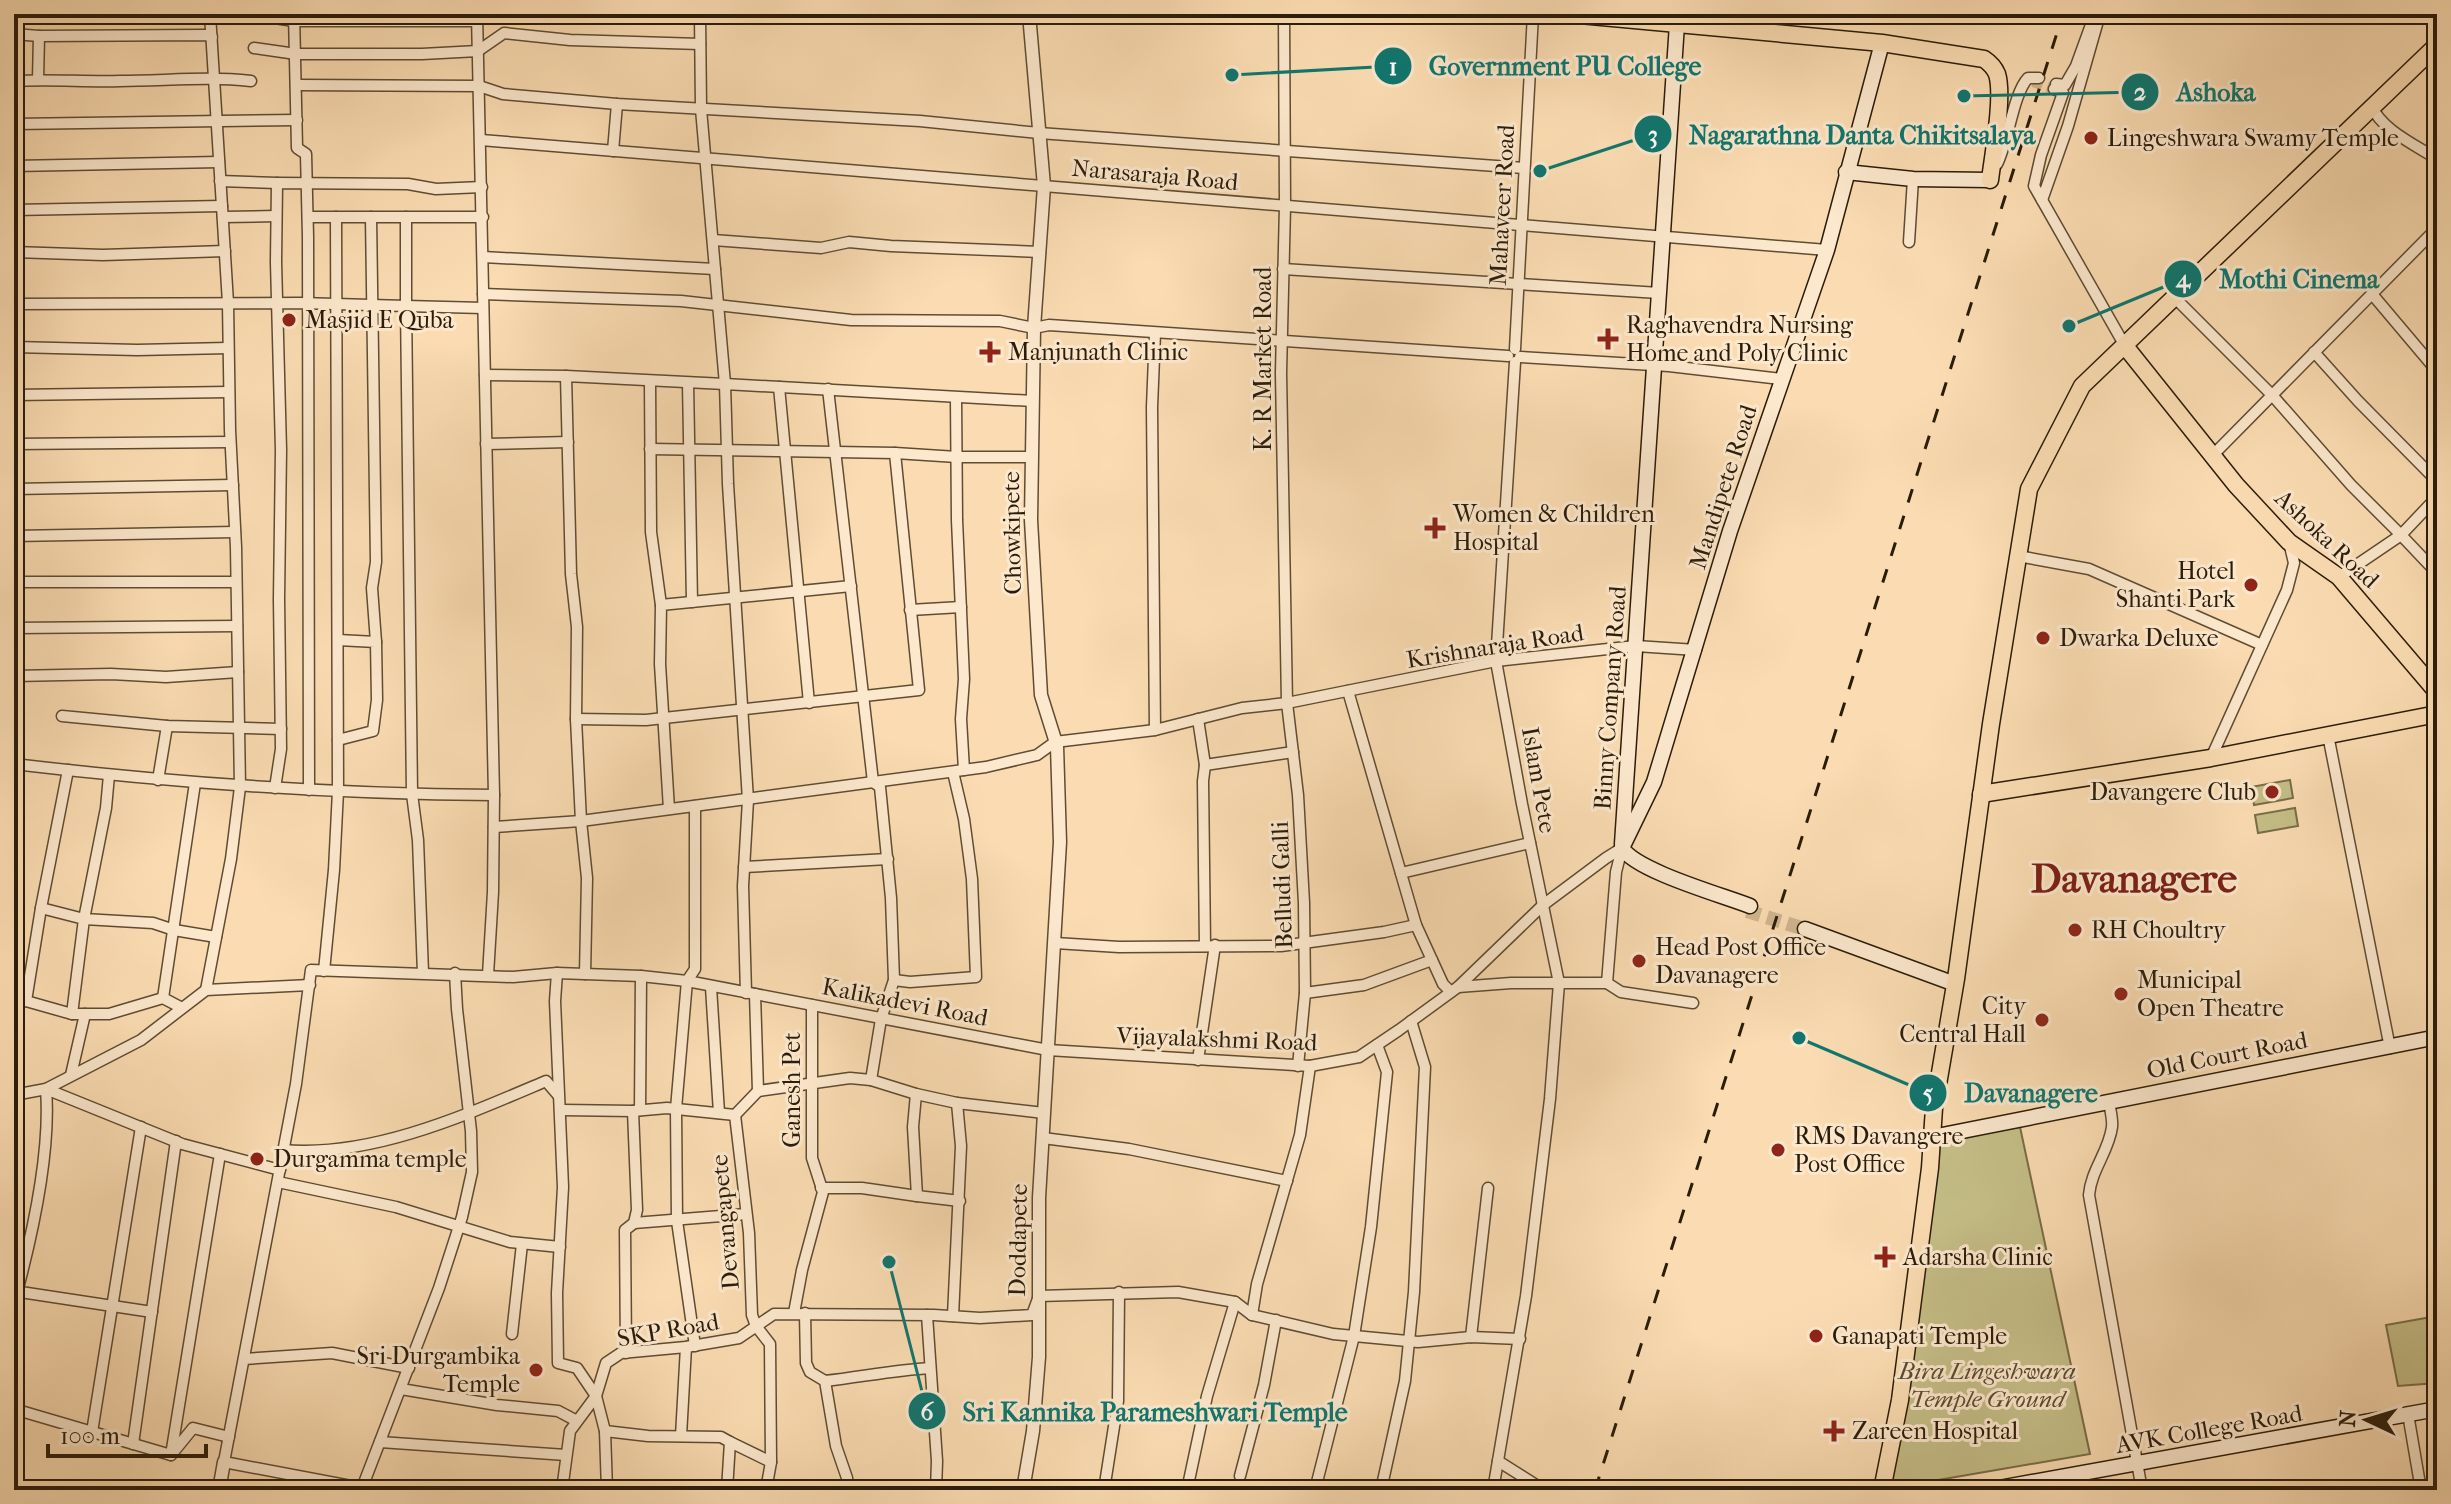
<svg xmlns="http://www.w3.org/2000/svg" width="2451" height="1504" viewBox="0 0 2451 1504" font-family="'IM FELL French Canon',serif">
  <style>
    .green { fill: #c5be87; stroke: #786d48; stroke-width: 2 }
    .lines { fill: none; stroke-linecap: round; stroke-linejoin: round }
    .minor-tunnel { stroke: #d1b690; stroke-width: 10; stroke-dasharray: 10 5; stroke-linecap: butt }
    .secondary-tunnel { stroke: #d1b690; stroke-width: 14; stroke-dasharray: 14 7; stroke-linecap: butt }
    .minor-casing { stroke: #5f4c33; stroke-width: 13 }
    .tertiary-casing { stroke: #5f4c33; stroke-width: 15 }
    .secondary-casing { stroke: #2b1c09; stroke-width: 17 }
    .primary-casing { stroke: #2b1c09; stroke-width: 19 }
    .minor { stroke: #fce8cd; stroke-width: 10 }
    .tertiary { stroke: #fce8cd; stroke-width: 12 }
    .secondary { stroke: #fce8cd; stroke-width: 14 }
    .primary { stroke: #fbdcb2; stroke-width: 16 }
    .rail { stroke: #2b1c09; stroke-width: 3; stroke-dasharray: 14 14; stroke-linecap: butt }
    .poi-dot { fill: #8f2418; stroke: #fce8cd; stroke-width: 3 }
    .labels { text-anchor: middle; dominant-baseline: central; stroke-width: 6; stroke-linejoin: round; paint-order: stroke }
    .poi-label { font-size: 24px; fill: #2b1c09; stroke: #fce8cd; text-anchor: start }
    .street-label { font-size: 24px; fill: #2b1c09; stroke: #fce8cd }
    .park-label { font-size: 24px; font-style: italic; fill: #594d2f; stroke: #fce8cd }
    .town-label { font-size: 40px; font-weight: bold; fill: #7a1f14; stroke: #fce8cd }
    .leader { fill: none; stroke: #0f766e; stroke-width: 3 }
    .callout-dot { fill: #0f766e; stroke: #fce8cd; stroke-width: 3 }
    .mark-label { font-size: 24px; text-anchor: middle; font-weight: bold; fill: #fff }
    .callout-label { font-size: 26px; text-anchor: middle; font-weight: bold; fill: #0f766e; stroke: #fce8cd; stroke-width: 6; stroke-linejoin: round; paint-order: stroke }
  </style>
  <rect width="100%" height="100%" fill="#fbdcb2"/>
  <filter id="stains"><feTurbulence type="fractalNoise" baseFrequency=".0025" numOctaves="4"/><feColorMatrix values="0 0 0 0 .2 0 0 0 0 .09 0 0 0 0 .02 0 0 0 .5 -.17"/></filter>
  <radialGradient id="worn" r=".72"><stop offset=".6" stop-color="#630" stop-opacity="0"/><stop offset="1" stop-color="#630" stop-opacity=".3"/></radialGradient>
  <g class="green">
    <path d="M2290,780L2293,798L2254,805L2251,787Z"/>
    <path d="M2295,808L2298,826L2258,833L2255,815Z"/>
    <path d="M2020,1127L2090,1454L1886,1489L1935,1142Z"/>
    <path d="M2437,1316V1383L2398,1386L2386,1325Z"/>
  </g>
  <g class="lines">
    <path class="minor-tunnel" d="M2033,82L2054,89"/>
    <path class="secondary-tunnel" d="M1747,911L1805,929"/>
    <defs>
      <g id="minor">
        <path d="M294,14L297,148L306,154L308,237L309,790"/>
        <path d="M477,14L494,795L493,892L488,975"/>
        <path d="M1284,14L1285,206L1281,373L1287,703L1298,795L1304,903L1305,993L1298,1066"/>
        <path d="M210,15H256L294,21H477"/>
        <path d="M14,34L39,36L206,35L212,37"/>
        <path d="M254,48L296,54H422L478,51L504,33L570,40L700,44"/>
        <path d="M38,80L39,36"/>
        <path d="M14,81C50,79 85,82 120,81C165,81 207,76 251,81"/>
        <path d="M2056,84L2065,85L2076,66L2092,22"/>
        <path d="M296,85L479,86L503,94L617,104L920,121L1039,133L1524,168"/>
        <path d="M2054,89L2063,93L2041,155L2034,186L2125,346"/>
        <path d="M2372,106C2380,129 2417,146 2437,159"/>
        <path d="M14,124L297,120"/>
        <path d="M481,140L1827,250"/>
        <path d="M613,151L617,104"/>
        <path d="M1997,164C2009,140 2013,94 2028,78H2039"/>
        <path d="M14,166L219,162"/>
        <path d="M220,181L277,183"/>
        <path d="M2042,200L2068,126L2100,14"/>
        <path d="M14,206L15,304"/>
        <path d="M14,210L222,206"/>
        <path d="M223,217L276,216"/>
        <path d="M308,217H336"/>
        <path d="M371,217L376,562L372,588L376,642"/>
        <path d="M713,240L821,248L849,242L891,246L1040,252"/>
        <path d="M1909,242L1913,179"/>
        <path d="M14,252L103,255L225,251"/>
        <path d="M483,257L715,269"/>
        <path d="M1283,269L1659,293"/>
        <path d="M483,294L681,301L851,320L1000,321L1034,328L1049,325L1508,356"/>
        <path d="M2372,294L2437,371"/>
        <path d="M2175,298L2272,395L2351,485L2401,535L2339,577"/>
        <path d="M14,304L300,303L406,306V217"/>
        <path d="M1155,333L1152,407L1155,730"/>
        <path d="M14,347L137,350L228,348"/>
        <path d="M1515,349L1533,14"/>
        <path d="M2314,352L2358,401L2437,481"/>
        <path d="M1520,357L1669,366L1781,379"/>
        <path d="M485,375L566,376"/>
        <path d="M650,382L651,532L661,605"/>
        <path d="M688,383L692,602"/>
        <path d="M779,387L809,703"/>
        <path d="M14,395L229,392"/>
        <path d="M956,398L957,520L964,679L961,719L964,770"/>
        <path d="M14,444L230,442"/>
        <path d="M486,444L568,442"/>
        <path d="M895,453L957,457H1032"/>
        <path d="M2213,455L2437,228"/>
        <path d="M14,489L233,485"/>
        <path d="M2437,497L2401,535L2437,573"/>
        <path d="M14,536L235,532"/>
        <path d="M2018,556L2089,569L2262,645"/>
        <path d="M14,582H236"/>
        <path d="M910,610L961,607"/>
        <path d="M14,628L237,626"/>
        <path d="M14,676L111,674L166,677L238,672"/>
        <path d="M1348,691L1416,925L1443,984L1451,992"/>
        <path d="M62,716L167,726L281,729"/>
        <path d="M576,719L646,720L919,690L895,453L650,449"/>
        <path d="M1198,719L1205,765L1203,781L1205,946"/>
        <path d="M2328,735L2390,1048"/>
        <path d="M338,740L373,731L377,700L376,642L338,640"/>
        <path d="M2211,758L2287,590L2294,563L2289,542"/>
        <path d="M14,764C174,783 333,794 494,795"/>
        <path d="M1205,765L1293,752"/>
        <path d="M109,775L106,808L84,919L153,923L174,930L216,937"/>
        <path d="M158,780L167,726"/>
        <path d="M275,788L281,749L279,599L281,450L276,262L277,183L408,184L436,189L482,187"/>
        <path d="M695,806V969L687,981L676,1109L677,1221L695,1346"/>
        <path d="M669,809L660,664L661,605L851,586"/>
        <path d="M494,827L581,821L986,767L1037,755L1055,742L1155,730L1242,708L1287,703L1496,661L1636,646L1696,650"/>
        <path d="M744,867L888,859"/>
        <path d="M1401,873L1530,843"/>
        <path d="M41,908L84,919L72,1014H109L163,998"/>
        <path d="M1055,943L1119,947L1281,946L1384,932L1416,925"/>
        <path d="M324,971L334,870L338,791L336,217H483"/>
        <path d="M423,973L418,840L412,794L406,306L483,308"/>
        <path d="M557,973L555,1001L563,1187L557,1293L558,1363L577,1368L596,1396"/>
        <path d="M585,974L587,878L581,821L576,719L577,627L571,574L566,376L725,384L701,109L700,14"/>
        <path d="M894,980L910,982L976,977L972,879L964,819L953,772"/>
        <path d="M1607,983L1621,992L1693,1003"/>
        <path d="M711,987L719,1113"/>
        <path d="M1458,987L1511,983H1607L1616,872L1622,848"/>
        <path d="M206,990L231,859L240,787L236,547L230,430L228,303L210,14"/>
        <path d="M746,993L743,886L748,800L728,484L725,384L1033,401"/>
        <path d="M1305,993L1364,985L1432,960"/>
        <path d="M755,994L758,1091"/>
        <path d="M26,1001L41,908L68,770"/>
        <path d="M14,1002L26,1001L72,1014"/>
        <path d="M182,1008L163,998L195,783"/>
        <path d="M1198,1060L1215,945"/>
        <path d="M71,1075L85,1014"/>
        <path d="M871,1080L916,1094L957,1103L961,1146L953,1316"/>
        <path d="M916,1094L913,1127L917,1196L960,1201"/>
        <path d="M14,1095L46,1089L141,1040L206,990L310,985"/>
        <path d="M2109,1101C2110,1110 2113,1119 2112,1127C2109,1151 2091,1170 2089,1195L2142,1490"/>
        <path d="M957,1103L1044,1113"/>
        <path d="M562,1110L633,1111L667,1108L735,1115L758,1091L850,1078L871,1080L881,1019L894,980L891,898L880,787L873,782L828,389"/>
        <path d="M640,1110L641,976"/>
        <path d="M735,1115L749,1233L752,1315L756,1326L770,1344L771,1462L766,1490"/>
        <path d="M1043,1138L1129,1149L1287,1181"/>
        <path d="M283,1150C371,1158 466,1115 546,1081L558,1095"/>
        <path d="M278,1182L396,1207L510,1242L560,1247"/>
        <path d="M821,1188H862L917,1196"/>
        <path d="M634,1223L746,1214"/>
        <path d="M14,1291L152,1312"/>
        <path d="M14,1303C31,1241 51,1152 46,1089L182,1144L280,1170"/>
        <path d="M794,1313L802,1270L823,1192L812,1158V1005"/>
        <path d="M805,1313L806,1363L810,1372L825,1381L836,1446L847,1478L848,1490"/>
        <path d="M927,1315L937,1461L936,1490"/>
        <path d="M1252,1315L1257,1284L1300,1135L1310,1066"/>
        <path d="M512,1334L522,1244"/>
        <path d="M1471,1337L1488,1188"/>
        <path d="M626,1353L625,1230L634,1223L637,1210L633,1111"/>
        <path d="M244,1359L332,1353L409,1368"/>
        <path d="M825,1381C861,1377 895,1370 930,1368"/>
        <path d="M401,1389L497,1405L558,1411L577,1421"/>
        <path d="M596,1396L606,1363L621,1353L686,1347L739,1338L774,1314L934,1315L980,1318L1032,1315L1039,1296L1178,1292L1235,1302L1252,1315L1333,1334L1418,1342L1471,1337L1520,1339"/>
        <path d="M14,1409L171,1455L193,1428L229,1437"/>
        <path d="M2408,1414L2421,1490"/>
        <path d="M605,1431L648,1436L721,1437L730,1442L727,1490"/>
        <path d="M92,1432L141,1127"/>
        <path d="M681,1436L686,1347"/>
        <path d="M380,1442L566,1455"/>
        <path d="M730,1442L771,1462"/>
        <path d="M133,1444L176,1141"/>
        <path d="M171,1455L220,1154"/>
        <path d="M1498,1461L1544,1490"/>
        <path d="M1240,1476L1264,1385L1276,1320"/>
        <path d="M362,1488L439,1288L462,1217L472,1172L471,1131L457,1009L455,973"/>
        <path d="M372,1490L224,1462L296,1084L311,970L513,977L557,973L641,976L687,981L1048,1050L1310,1066L1359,1057L1399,1030L1458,987L1543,905L1606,858L1622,848"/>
        <path d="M562,1490L570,1431L596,1396L605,1431L607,1490"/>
        <path d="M1104,1490L1118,1401L1119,1292"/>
        <path d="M1187,1490L1207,1396L1235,1302"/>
        <path d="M1315,1490L1354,1336L1371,1227L1387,1072L1377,1045"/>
        <path d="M1381,1490L1405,1381L1414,1292L1425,1067L1411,1021"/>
        <path d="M1493,1490L1526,1296L1550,1099L1559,983L1522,804L1496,661L1515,362"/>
      </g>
      <g id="tertiary">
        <path d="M219,1490L224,1462"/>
        <path d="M1023,1490L1033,1431L1039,1357V1198L1060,842L1057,746L1041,695L1031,520L1034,328L1044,186L1029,14"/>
      </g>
      <g id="secondary">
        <path d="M1846,172L1913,179L1990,180"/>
        <path d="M1622,844L1677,24"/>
        <path d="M1622,848L1654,782L1730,531L1827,250L1882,43"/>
        <path d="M1622,848C1636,871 1722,895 1750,906"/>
        <path d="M1805,929L1955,984"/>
        <path d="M1932,1137L2437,1037"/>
        <path d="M1988,1490L2437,1409"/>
      </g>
      <g id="primary">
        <path d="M1569,14L1882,43L1984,59C1990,63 1994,67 1997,74C2004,96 1993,155 1990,180"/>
        <path d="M2125,346L2236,485L2289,542L2339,577L2437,692"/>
        <path d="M1981,794L2211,758L2437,714"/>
        <path d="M1882,1490L1900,1400L1930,1168L1934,1108L1956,979L1991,724L2029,489L2082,386L2437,45"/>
      </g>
    </defs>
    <use href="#minor" class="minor-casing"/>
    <use href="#tertiary" class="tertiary-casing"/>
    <use href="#secondary" class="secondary-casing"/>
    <use href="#primary" class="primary-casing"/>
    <use href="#minor" class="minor"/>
    <use href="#tertiary" class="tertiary"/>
    <use href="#secondary" class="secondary"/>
    <use href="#primary" class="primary"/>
    <path class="rail" d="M1595,1490L2063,14"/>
  </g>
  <g class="poi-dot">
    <circle cx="2091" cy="138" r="8"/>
    <circle cx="289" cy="320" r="8"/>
    <path d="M1604 327h8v8h8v8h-8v8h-8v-8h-8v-8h8z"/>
    <path d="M986 340h8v8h8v8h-8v8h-8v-8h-8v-8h8z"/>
    <path d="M1431 516h8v8h8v8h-8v8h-8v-8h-8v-8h8z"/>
    <circle cx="2251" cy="585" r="8"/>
    <circle cx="2043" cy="638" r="8"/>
    <circle cx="2272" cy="792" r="8"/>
    <circle cx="2075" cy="930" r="8"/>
    <circle cx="1639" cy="961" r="8"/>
    <circle cx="2121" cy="994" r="8"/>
    <circle cx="2042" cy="1020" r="8"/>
    <circle cx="1778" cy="1150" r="8"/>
    <circle cx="257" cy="1159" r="8"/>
    <path d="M1881 1245h8v8h8v8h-8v8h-8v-8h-8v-8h8z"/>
    <circle cx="1816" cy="1336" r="8"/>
    <circle cx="536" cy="1370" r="8"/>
    <path d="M1830 1419h8v8h8v8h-8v8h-8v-8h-8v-8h8z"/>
  </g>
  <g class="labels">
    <g class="poi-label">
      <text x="2107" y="138">Lingeshwara Swamy Temple</text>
      <text x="305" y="320">Masjid E Quba</text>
      <text x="1626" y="325">Raghavendra Nursing<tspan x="1626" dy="28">Home and Poly Clinic</tspan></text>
      <text x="1008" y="352">Manjunath Clinic</text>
      <text x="1453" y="514">Women &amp; Children<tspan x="1453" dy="28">Hospital</tspan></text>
      <text x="2235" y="571" text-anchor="end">Hotel<tspan x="2235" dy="28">Shanti Park</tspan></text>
      <text x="2059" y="638">Dwarka Deluxe</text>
      <text x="2256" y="792" text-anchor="end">Davangere Club</text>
      <text x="2091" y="930">RH Choultry</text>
      <text x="1655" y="947">Head Post Office<tspan x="1655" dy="28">Davanagere</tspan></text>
      <text x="2137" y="980">Municipal<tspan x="2137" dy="28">Open Theatre</tspan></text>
      <text x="2026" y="1006" text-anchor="end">City<tspan x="2026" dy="28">Central Hall</tspan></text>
      <text x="1794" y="1136">RMS Davangere<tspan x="1794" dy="28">Post Office</tspan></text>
      <text x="273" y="1159">Durgamma temple</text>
      <text x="1903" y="1257">Adarsha Clinic</text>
      <text x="1832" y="1336">Ganapati Temple</text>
      <text x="520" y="1356" text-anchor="end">Sri Durgambika<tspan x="520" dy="28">Temple</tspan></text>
      <text x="1852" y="1431">Zareen Hospital</text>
    </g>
    <g class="street-label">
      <text transform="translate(1155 175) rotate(5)">Narasaraja Road</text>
      <text transform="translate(1502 205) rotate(-87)">Mahaveer Road</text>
      <text transform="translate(1263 359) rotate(-90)">K. R Market Road</text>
      <text transform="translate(1723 487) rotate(-72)">Mandipete Road</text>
      <text transform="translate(1012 533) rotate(-91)">Chowkipete</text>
      <text transform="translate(2327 539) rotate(43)">Ashoka Road</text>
      <text transform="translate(1495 646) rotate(-9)">Krishnaraja Road</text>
      <text transform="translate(1610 698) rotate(-86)">Binny Company Road</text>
      <text transform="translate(1539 780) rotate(80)">Islam Pete</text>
      <text transform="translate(1282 885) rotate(-92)">Belludi Galli</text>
      <text transform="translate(905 1002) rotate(11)">Kalikadevi Road</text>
      <text transform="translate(1217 1039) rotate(2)">Vijayalakshmi Road</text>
      <text transform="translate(2227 1055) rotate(-11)">Old Court Road</text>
      <text transform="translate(792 1090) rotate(-90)">Ganesh Pet</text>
      <text transform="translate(725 1222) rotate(-95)">Devangapete</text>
      <text transform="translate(1018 1240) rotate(-89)">Doddapete</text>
      <text transform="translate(668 1330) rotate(-10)">SKP Road</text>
      <text transform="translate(2209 1429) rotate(-10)">AVK College Road</text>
    </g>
    <g class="park-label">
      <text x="1987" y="1371">Bira Lingeshwara<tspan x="1987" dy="28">Temple Ground</tspan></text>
    </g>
    <g class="town-label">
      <text x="2134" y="879">Davanagere</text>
    </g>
  </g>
  <path class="leader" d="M1232 75L1393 66M1964 96L2140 92M1540 171L1653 134M2069 326L2183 279M1799 1038L1928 1093M889 1262L927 1411"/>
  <g class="callout-dot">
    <circle cx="1232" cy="75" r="8"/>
    <circle cx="1964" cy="96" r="8"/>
    <circle cx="1540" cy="171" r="8"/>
    <circle cx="2069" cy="326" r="8"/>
    <circle cx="1799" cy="1038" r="8"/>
    <circle cx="889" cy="1262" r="8"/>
    <circle cx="1393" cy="66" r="20"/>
    <circle cx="2140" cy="92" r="20"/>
    <circle cx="1653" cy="134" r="20"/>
    <circle cx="2183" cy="279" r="20"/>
    <circle cx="1928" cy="1093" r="20"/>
    <circle cx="927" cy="1411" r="20"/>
  </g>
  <g class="mark-label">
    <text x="1393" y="75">1</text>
    <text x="2140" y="100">2</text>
    <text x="1653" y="143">3</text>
    <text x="2183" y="287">4</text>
    <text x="1928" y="1101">5</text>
    <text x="927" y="1420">6</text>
  </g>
  <g class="callout-label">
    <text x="1565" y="75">Government PU College</text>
    <text x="2216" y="101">Ashoka</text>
    <text x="1862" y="144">Nagarathna Danta Chikitsalaya</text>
    <text x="2299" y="288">Mothi Cinema</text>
    <text x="2031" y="1102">Davanagere</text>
    <text x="1155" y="1421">Sri Kannika Parameshwari Temple</text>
  </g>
  <rect width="2451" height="1504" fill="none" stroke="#fbdcb2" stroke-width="48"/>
  <rect x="16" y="16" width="2419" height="1472" fill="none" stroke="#2b1c09" stroke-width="4"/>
  <rect x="24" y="24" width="2403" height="1456" fill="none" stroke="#2b1c09" stroke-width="2"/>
  <g transform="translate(2367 1420) rotate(274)" stroke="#fce8cd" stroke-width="6" paint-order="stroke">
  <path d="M0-6L14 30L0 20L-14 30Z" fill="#2b1c09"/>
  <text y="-12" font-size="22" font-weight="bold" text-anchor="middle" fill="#2b1c09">N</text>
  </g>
  <path d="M48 1444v12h158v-12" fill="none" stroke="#2b1c09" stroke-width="4"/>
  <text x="60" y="1444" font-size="24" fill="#2b1c09" stroke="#fce8cd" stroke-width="6" paint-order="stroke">100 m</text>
  <rect width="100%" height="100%" filter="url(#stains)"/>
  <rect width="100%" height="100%" fill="url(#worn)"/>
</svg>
